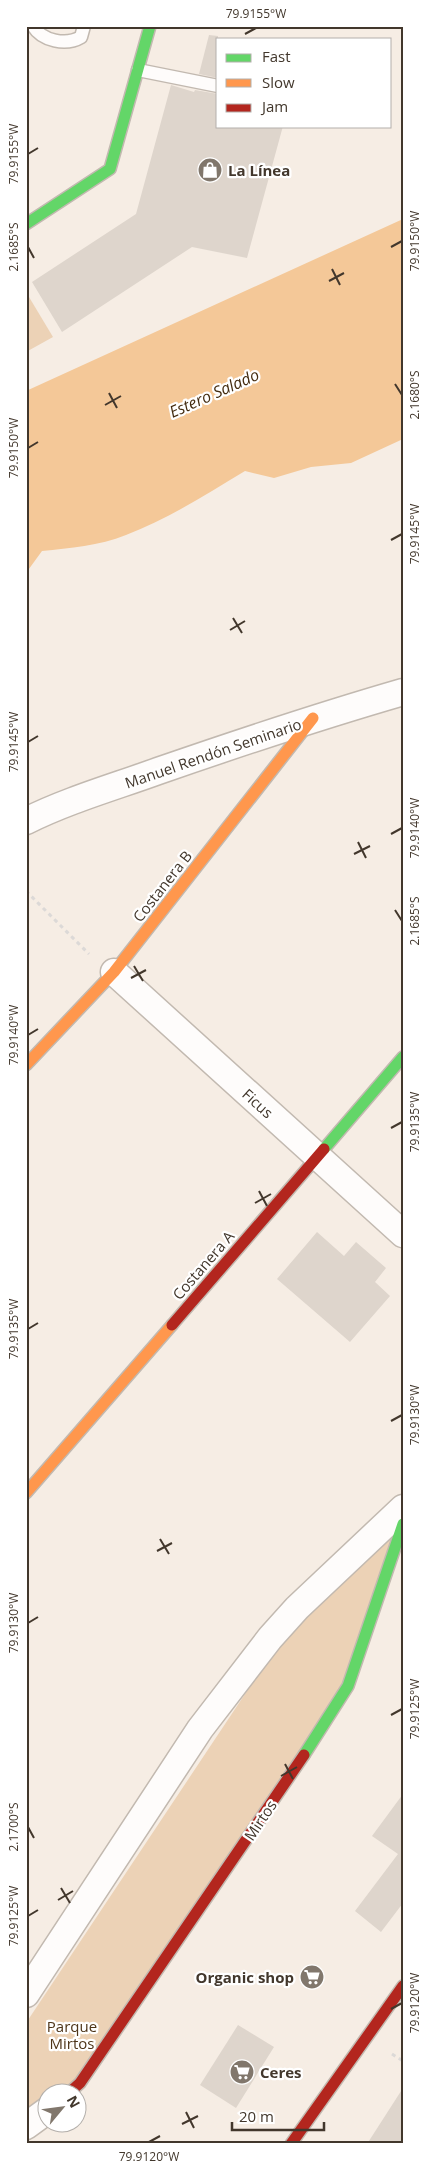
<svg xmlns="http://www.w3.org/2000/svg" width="429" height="2170" viewBox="0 0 429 2170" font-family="'Open Sans',sans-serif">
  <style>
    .green { fill: #ecd2b6 }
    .water { fill: #f4c898 }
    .building { fill: #ded5cc }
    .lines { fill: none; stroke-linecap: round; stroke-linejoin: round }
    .lane-casing { stroke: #c2b9b0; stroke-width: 15 }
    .street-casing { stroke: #c2b9b0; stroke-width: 29 }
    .fast-casing { stroke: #c2b9b0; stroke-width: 14 }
    .slow-casing { stroke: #c2b9b0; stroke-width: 14 }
    .jam-casing { stroke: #c2b9b0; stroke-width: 14 }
    .path { stroke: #dcd9d7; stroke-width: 3; stroke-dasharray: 4 4; stroke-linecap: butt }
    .lane { stroke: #fefcfb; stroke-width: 12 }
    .street { stroke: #fefcfb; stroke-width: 26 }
    .fast { stroke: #63d668; stroke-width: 11 }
    .slow { stroke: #ff974d; stroke-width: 11 }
    .jam { stroke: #b3261e; stroke-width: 11 }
    .ticks { fill: none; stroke: #42372c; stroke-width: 2 }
    .labels { text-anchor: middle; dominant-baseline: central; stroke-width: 4.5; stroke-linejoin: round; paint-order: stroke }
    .poi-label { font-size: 15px; font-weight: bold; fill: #42372c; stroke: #fff; text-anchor: start }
    .street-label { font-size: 15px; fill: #42372c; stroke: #fff }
    .park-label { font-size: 15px; fill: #4e3519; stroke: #fff }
    .water-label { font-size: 16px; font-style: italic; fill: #432b0f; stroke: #fff }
    .neatline { fill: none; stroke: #42372c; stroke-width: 2 }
    .ticks-label { font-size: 12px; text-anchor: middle; fill: #42372c }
  </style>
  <rect width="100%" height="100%" fill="#f6ede4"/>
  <g class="green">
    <path d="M26,292L53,337L26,352Z"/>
    <path d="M403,1509L343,1692L78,2092H48V2122L51,2123L26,2143V2023L269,1658Z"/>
  </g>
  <path class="water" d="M403,219V439L351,463L311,467L274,478L245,471C207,494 168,519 126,535C99,546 70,548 42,551L26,573V391Z"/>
  <g class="building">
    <path d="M209,35L218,36V78L199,74Z"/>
    <path d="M171,85L194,92L195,90L218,94V126H283L247,258L192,247L62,332L32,282L136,214Z"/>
    <path d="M317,1232L344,1256L356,1242L386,1268L375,1282L390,1296L350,1342L277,1279Z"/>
    <path d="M403,1794V1903L381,1932L355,1911L398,1854L372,1836Z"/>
    <path d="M238,2025L274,2047L236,2108L200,2085Z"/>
    <path d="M403,2088V2144H367Z"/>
  </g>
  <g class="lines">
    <defs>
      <g id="lane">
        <path d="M33,26C42,41 66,46 81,37L84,26"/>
        <path d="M138,70L218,86"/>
      </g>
      <g id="street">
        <path d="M26,821C68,800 114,787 158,771C239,743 320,716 403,692"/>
        <path d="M114,972L403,1234"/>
        <path d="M26,1994L200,1729L270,1638L297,1608L403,1508"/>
        <path d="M26,2126L48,2110"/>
      </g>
      <g id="fast">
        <path d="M26,224L110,169L150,26"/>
        <path d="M324,1149L403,1057"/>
        <path d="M304,1755L348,1686L403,1524"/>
      </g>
      <g id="slow">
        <path d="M26,1065L114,972L313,718"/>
        <path d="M26,1493L172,1325"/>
      </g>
      <g id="jam">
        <path d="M172,1325L324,1149"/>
        <path d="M70,2092L80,2083L304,1755"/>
        <path d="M291,2144L403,1986"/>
      </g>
    </defs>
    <use href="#lane" class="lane-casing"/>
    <use href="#street" class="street-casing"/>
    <use href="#fast" class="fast-casing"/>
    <use href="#slow" class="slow-casing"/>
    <use href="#jam" class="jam-casing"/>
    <g class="path">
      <path d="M26,891L89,954"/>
      <path d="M392,2054L403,2061"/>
    </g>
    <use href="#lane" class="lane"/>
    <use href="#street" class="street"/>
    <use href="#fast" class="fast"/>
    <use href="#slow" class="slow"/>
    <use href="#jam" class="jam"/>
  </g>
  <path class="ticks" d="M245,34L256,28M28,154L38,148M28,247L34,258M391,247L402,241M332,269L340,285M329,281L344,273M395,384L402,395M109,393L117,408M105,405L121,396M28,448L38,442M391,540L402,534M233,618L242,633M230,630L245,621M28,742L38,736M391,834L402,828M358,842L366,858M354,854L370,846M395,910L402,921M134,966L143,981M131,978L146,970M28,1035L38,1029M391,1128L402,1122M259,1191L267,1206M255,1203L271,1194M28,1329L38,1323M391,1421L402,1415M160,1539L169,1554M157,1551L172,1543M28,1623L38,1617M391,1715L402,1709M285,1764L293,1779M281,1776L297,1767M28,1827L34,1838M61,1888L70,1903M58,1900L73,1891M28,1916L38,1910M391,2009L402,2003M186,2112L194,2128M182,2124L198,2116M149,2142L160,2136"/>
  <defs>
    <symbol id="shop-disc" viewBox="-11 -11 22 22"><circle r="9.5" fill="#81776c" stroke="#fff"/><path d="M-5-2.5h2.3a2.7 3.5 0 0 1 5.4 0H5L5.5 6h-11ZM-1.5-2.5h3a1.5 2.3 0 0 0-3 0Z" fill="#fff"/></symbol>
    <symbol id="supermarket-disc" viewBox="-11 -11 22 22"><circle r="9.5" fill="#81776c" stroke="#fff"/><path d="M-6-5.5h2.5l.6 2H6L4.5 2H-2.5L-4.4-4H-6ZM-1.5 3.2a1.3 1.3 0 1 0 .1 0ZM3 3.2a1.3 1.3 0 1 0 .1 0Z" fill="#fff"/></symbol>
  </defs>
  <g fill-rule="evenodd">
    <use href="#shop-disc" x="196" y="156" width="28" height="28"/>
    <use href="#supermarket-disc" x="298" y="1963" width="28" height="28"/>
    <use href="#supermarket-disc" x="228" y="2058" width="28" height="28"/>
  </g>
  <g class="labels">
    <g class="poi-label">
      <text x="228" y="170">La Línea</text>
      <text x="294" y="1977" text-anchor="end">Organic shop</text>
      <text x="260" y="2072">Ceres</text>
    </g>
    <g class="street-label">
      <text transform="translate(213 753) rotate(-19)">Manuel Rendón Seminario</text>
      <text transform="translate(162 886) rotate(-52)">Costanera B</text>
      <text transform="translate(258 1103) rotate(42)">Ficus</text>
      <text transform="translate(203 1265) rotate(-49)">Costanera A</text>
      <text transform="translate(260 1820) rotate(-56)">Mirtos</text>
    </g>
    <g class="park-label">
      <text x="72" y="2026">Parque<tspan x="72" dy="17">Mirtos</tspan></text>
    </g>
    <g class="water-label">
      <text transform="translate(214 393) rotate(-24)">Estero Salado</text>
    </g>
  </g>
  <rect width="429" height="2170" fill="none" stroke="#ffffff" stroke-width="55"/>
  <rect x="216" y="38" width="175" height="90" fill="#ffffff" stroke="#b3afab"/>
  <rect x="226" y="54" width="25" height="8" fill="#63d668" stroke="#b3afab"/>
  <text x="262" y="62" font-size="15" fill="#42372c">Fast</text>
  <rect x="226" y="79" width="25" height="8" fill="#ff974d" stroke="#b3afab"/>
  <text x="262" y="88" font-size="15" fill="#42372c">Slow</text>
  <rect x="226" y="104" width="25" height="8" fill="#b3261e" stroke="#b3afab"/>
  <text x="262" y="112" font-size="15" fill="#42372c">Jam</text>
  <g transform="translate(62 2108) rotate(61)"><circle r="24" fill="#ffffff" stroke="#b3afab"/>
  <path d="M0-4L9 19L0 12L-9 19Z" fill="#81776c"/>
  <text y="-8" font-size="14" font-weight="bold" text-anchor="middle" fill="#42372c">N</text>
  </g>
  <path d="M232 2122v8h92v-8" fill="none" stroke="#42372c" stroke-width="2.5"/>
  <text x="239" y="2122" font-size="15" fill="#42372c" stroke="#ffffff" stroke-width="4" paint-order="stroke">20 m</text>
  <rect x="28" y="28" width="374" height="2114" class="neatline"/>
  <g class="ticks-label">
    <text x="256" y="18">79.9155°W</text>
    <text transform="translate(14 154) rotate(-90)" y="4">79.9155°W</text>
    <text transform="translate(415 241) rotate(-90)" y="4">79.9150°W</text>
    <text transform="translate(14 247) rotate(-90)" y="4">2.1685°S</text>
    <text transform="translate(415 395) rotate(-90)" y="4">2.1680°S</text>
    <text transform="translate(14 448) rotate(-90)" y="4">79.9150°W</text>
    <text transform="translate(415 534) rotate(-90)" y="4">79.9145°W</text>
    <text transform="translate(14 742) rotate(-90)" y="4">79.9145°W</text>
    <text transform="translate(415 828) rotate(-90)" y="4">79.9140°W</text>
    <text transform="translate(415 921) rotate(-90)" y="4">2.1685°S</text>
    <text transform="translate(14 1035) rotate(-90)" y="4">79.9140°W</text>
    <text transform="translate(415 1122) rotate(-90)" y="4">79.9135°W</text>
    <text transform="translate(14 1329) rotate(-90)" y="4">79.9135°W</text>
    <text transform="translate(415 1415) rotate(-90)" y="4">79.9130°W</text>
    <text transform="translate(14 1623) rotate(-90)" y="4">79.9130°W</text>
    <text transform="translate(415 1709) rotate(-90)" y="4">79.9125°W</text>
    <text transform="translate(14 1827) rotate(-90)" y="4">2.1700°S</text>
    <text transform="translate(14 1916) rotate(-90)" y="4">79.9125°W</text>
    <text transform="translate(415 2003) rotate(-90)" y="4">79.9120°W</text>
    <text x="149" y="2161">79.9120°W</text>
  </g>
</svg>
